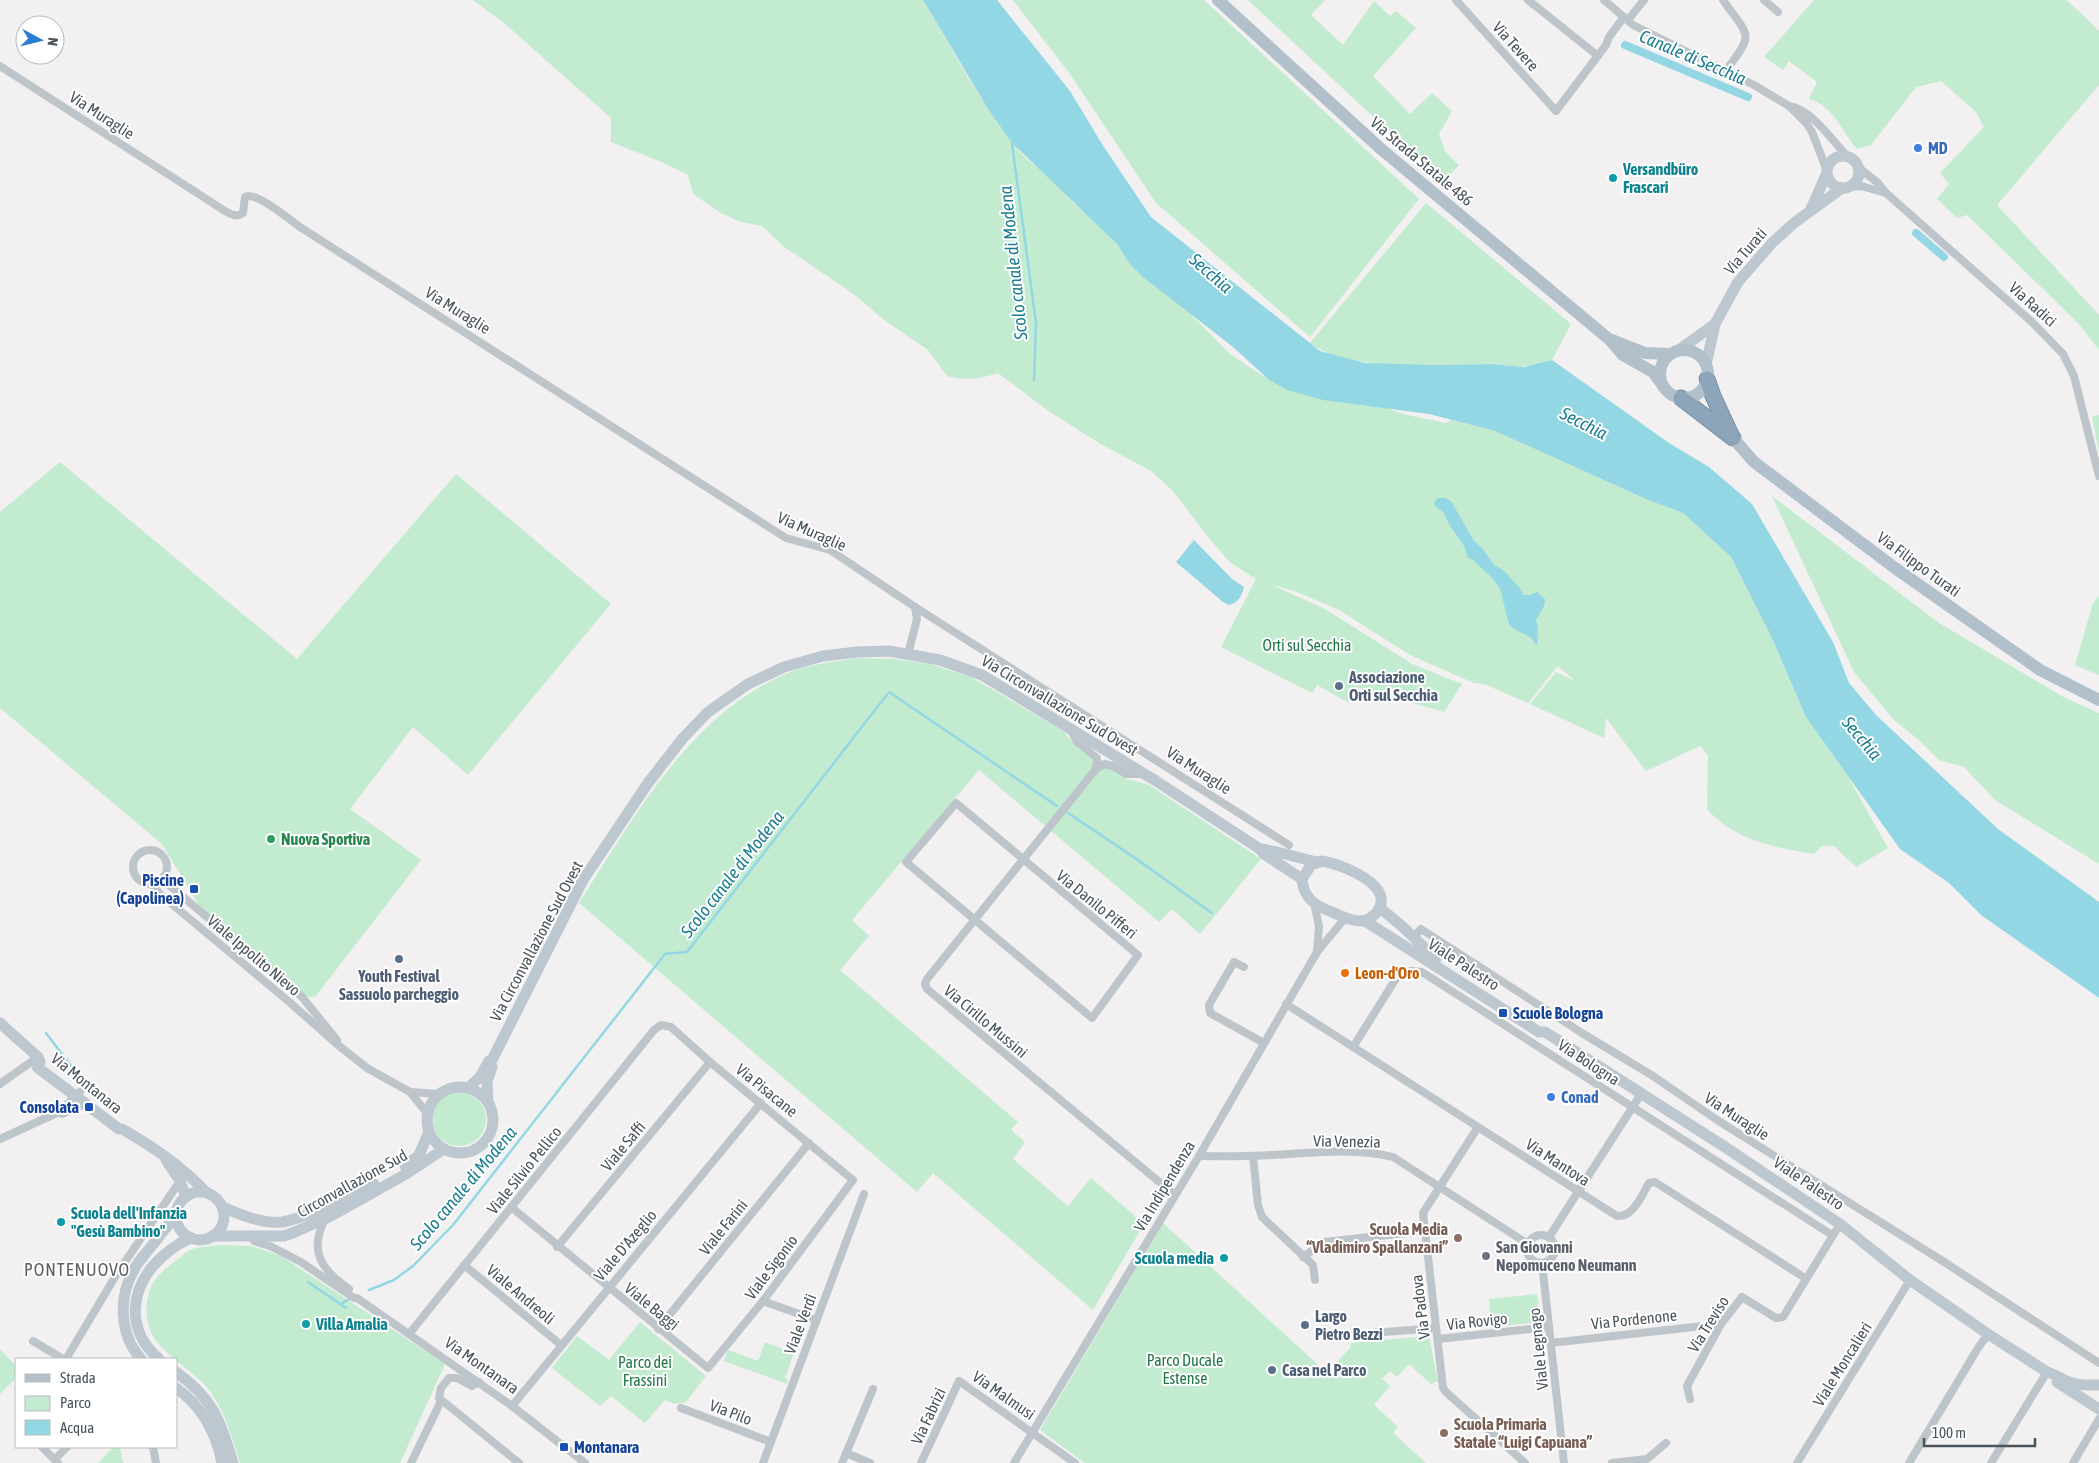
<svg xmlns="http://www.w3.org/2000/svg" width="2099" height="1463" viewBox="0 0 2099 1463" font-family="'Asap Condensed',sans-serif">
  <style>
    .green { fill: #c3ebd0 }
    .water { fill: #94d7e4 }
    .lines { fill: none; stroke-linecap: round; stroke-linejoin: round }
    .stream { stroke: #94d7e4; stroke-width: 2.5 }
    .canal { stroke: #94d7e4; stroke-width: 8 }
    .highway-casing { stroke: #7890a5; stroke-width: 17 }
    .street { stroke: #bdc5cb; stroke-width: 8 }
    .secondary { stroke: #bdc7d0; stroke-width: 11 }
    .primary { stroke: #b2c0cc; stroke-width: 12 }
    .highway { stroke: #8ca5ba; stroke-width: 15 }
    .shop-dot { fill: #3f7fe0; stroke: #fff; stroke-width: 2 }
    .culture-dot { fill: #0f9aa8; stroke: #fff; stroke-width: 2 }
    .service-dot { fill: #5c6f8a; stroke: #fff; stroke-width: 2 }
    .leisure-dot { fill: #2e9e5b; stroke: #fff; stroke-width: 2 }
    .transit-dot { fill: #1a4fb4; stroke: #fff; stroke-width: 2 }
    .food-dot { fill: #e8710a; stroke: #fff; stroke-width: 2 }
    .education-dot { fill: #8d6e63; stroke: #fff; stroke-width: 2 }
    .worship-dot { fill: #6b7280; stroke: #fff; stroke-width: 2 }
    .labels { text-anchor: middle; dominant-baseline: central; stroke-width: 4; stroke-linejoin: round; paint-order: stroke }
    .street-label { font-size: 16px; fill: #4a545c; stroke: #fff }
    .shop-label { font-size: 16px; font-weight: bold; fill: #366cbe; stroke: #fff; text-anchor: start }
    .culture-label { font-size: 16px; font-weight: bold; fill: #0d838f; stroke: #fff; text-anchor: start }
    .park-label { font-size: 16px; fill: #207747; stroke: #fff }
    .service-label { font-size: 16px; font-weight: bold; fill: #4e5e75; stroke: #fff; text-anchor: start }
    .leisure-label { font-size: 16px; font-weight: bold; fill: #27864d; stroke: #fff; text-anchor: start }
    .transit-label { font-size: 16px; font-weight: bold; fill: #164399; stroke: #fff; text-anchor: end }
    .food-label { font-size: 16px; font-weight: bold; fill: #c56008; stroke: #fff; text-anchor: start }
    .education-label { font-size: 16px; font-weight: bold; fill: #785e54; stroke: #fff; text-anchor: end }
    .worship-label { font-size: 16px; font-weight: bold; fill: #5b616d; stroke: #fff; text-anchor: start }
    .water-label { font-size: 18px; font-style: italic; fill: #197d90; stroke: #fff }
    .neighbourhood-label { font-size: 18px; letter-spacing: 1px; fill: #5d6164; stroke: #fff }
  </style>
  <rect width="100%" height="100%" fill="#f2f0f0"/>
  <g class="green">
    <path d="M473,0H923C950,46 975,93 1007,135C1016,147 1028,163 1042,170L1073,203L1114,237L1229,353L1263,376L1290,386L1369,402L1407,415L1446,423L1451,420L1495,431L1648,500L1683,513L1731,557L1771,636L1806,717L1846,773L1888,848L1856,867L1834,846H1822L1814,854C1776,848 1734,840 1707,809L1708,755L1700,746L1646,771L1606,718L1604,738L1530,704L1556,672L1575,681L1558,666L1528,703L1484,684L1474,683L1410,655L1339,610L1297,592L1270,584L1325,609L1412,664L1462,684L1444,712L1357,687L1349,703L1317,685L1312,693L1221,647L1256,579L1231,563L1211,541L1173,491L1151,471L1099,443L1047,410L998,373C979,379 966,381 947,376L928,350L884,320L855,295L783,246L762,226L741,222L721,213L693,194L688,175L664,163L611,142V118L504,23Z"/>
    <path d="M1013,0H1204L1419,199L1310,337L1156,203L1070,74Z"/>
    <path d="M1248,0H1325L1311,15L1343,45L1374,1L1390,16L1396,11L1416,28L1373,76L1410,114L1432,93L1452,111L1439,134L1445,151L1459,165L1443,182Z"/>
    <path d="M1814,0H2067L2099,31V85L1997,205L2099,315V350L2079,324L1967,215L1957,218L1937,199L1949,184L1940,173L1984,127L1976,112L1941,81L1916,87L1871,145L1857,149C1842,132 1833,105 1809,99L1817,82L1789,61L1783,70L1764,57Z"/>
    <path d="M1426,203L1571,324L1552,360C1543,362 1534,365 1525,366C1513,368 1500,363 1487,364C1440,365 1347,372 1310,343Z"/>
    <path d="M2099,415V451L2092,417Z"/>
    <path d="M60,462L297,659L456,474L611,604L468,775L413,727L350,809L421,860L315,997H296L211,925L162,844L0,708V512Z"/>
    <path d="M1772,496L1939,623L2065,698L2099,713V864L1995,800L1964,767L1939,760L1919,740L1895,721L1854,672Z"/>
    <path d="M2099,596V675L2075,665L2093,603Z"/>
    <path d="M856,658L895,659L929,664L971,677L1063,731L1079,749L1092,758L1094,764L1113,769L1127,779L1149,785L1261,859L1200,934L1172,909L1159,922L979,770L852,920L869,936L840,970L1018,1122L1011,1130L1025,1142L1013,1159L1068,1206L1091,1178L1144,1224L1093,1310L933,1173L917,1192L579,903C632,820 688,718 781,676C804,665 831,662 856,658Z"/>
    <circle cx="459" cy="1119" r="27"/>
    <path d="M1163,1223L1327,1373L1351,1347L1350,1343L1429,1336L1438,1381L1431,1384L1409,1364L1397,1377L1390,1371L1382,1379L1390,1386L1374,1405L1398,1427L1393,1433L1426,1463H1085L1040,1430Z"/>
    <path d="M220,1245L251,1246L281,1256L445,1364L400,1463H240C232,1438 225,1411 209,1390C194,1371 170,1359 156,1341C145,1325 143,1300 153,1283C158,1274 167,1268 175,1261C180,1258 184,1253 190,1250C199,1246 210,1247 220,1245Z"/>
    <path d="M1537,1294L1540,1322L1492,1327L1489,1299Z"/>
    <path d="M640,1322L706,1376L686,1402L674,1404L665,1400L645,1423L611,1396L600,1406L552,1368L577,1336L609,1360Z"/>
    <path d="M765,1342L794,1353L785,1378L788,1379L787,1384L724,1361L728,1350L758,1361Z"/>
    <path d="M0,1349L16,1366V1378L0,1394Z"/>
    <path d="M113,1447H120L123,1463H98Z"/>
  </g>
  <g class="water">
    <path d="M923,0H997L1070,91L1102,144L1151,217L1320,351L1365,363L1435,365L1493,364L1524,367L1552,360L1669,443L1709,467L1752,504L1833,642L1849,683L1876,715L1998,829L2099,902V998L1981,915L1949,883L1900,849L1806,717L1771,636L1731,557L1683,513L1648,500L1495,431L1429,414L1323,400L1287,390L1268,379L1233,347L1143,277L1129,263L1118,245L1012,143L988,109Z"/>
    <path d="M1438,498H1445L1451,501L1474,541L1482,548L1494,565L1503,570L1519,587L1524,595H1530L1537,592L1545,599L1544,606L1536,620L1538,628L1537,644H1535C1529,632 1520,635 1511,626C1506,621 1504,599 1500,589C1494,578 1482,569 1473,560L1468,558L1464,546L1449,524L1443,512L1435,506L1434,502Z"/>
    <path d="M1194,540L1232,579L1244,587C1242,596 1238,603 1229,605L1223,602L1176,562Z"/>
  </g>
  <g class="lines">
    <g class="stream">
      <path d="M1012,143L1036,323L1034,380"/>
      <path d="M1068,813L1138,860L1212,913"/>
      <path d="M46,1033L81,1079"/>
      <path d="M308,1282L346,1308"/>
      <path d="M369,1290L394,1280L413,1266L453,1225L665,954L687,952L889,692L1057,806"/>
      <path d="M341,1304L349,1299"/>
    </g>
    <g class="canal">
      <path d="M1625,45L1748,97"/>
      <path d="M1916,233L1944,257"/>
    </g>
    <defs>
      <g id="highway">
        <path d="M1707,379L1713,396L1732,437"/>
        <path d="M1681,398L1733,438"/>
      </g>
    </defs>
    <use href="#highway" class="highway-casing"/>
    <g class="street">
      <path d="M1456,0L1556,111L1606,45L1609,37L1624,17"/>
      <path d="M1528,0L1598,56"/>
      <path d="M1604,0L1633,25L1754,85L1789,106"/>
      <path d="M1723,0C1750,39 1755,31 1725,72"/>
      <path d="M1764,0L1778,12"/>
      <path d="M1628,20L1644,0"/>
      <path d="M0,66L225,211C231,214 236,218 243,213L245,197C256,191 290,220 300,227L786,538L830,550L915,607L1289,845"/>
      <path d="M1826,168L1812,132L1807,124L1789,106C1811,109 1831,139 1846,155"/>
      <path d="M1859,168L1878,183L1886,193L2032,322L2063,354L2074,376L2099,476"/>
      <path d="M1849,187L1861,186L1886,193"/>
      <path d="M908,654L917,619L915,607"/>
      <path d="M1071,730L1077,742L1097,758L1096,769"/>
      <path d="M1142,774H1126L1113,766L1104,764L1096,769L927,979L925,984L927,989L1175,1195"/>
      <path d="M956,803L1138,955L1092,1018L906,862Z"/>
      <circle cx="150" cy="867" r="17"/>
      <path d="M164,876L170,886L302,997L337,1040"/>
      <path d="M151,884L161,895L287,1000L338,1045L367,1068L410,1092L427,1113"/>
      <path d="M1314,903L1319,926L1317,952"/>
      <path d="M1414,937L1421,929L1582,1033L1653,1076L1717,1120L1941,1260L2099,1363"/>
      <path d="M1244,967L1234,962L1209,1005L1210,1013L1264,1043"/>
      <path d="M1286,1004L1617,1216C1633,1218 1642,1195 1649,1183L1655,1182L1805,1278"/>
      <path d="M1353,1047L1397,977L1411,971L1422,972L1832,1235"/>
      <path d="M0,1084L38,1057"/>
      <path d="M410,1092L439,1094"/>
      <path d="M59,1112L62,1114L85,1104"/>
      <path d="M1478,1127L1423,1213L1443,1388L1446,1392L1525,1463"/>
      <path d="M0,1139L59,1112L80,1092"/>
      <path d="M1199,1156C1224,1156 1248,1157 1273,1155C1312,1153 1354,1147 1393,1157L1528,1244"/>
      <path d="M1253,1156L1258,1205L1262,1217L1313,1265L1315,1280"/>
      <path d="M325,1219C308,1252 322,1270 349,1289"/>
      <circle cx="1541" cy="1249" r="14"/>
      <path d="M250,1236L254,1241L270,1246L301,1262L354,1298H357L512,1406L585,1463"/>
      <path d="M1549,1237L1641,1094"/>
      <path d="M557,1247L710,1062"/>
      <path d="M1303,1257L1324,1242L1425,1231"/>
      <path d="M1542,1263L1564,1463"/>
      <path d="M464,1265L561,1345"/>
      <path d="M763,1301L816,1320"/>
      <path d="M658,1329L809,1143"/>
      <path d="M409,1334C491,1233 572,1131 654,1030L661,1025L671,1027L710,1062L853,1180L763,1301L708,1368L511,1207"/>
      <path d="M1334,1336L1436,1328"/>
      <path d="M1438,1339L1549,1327"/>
      <path d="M33,1341L63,1359"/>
      <path d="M1551,1343L1721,1324"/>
      <path d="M66,1359L118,1272L180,1181"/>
      <path d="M479,1382L472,1386L457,1378H449L441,1388L439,1398L519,1463"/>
      <path d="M1690,1399L1687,1386L1721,1324L1742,1297L1776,1318L1783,1317L1840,1224"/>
      <path d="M512,1406L761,1103"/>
      <path d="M681,1408L771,1442"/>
      <path d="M42,1447L58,1463"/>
      <path d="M153,1447L156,1463"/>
      <path d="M846,1453L870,1463"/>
      <path d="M55,1459L67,1447"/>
      <path d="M411,1463L441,1401"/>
      <path d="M763,1463L864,1194"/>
      <path d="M842,1463L873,1389"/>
      <path d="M921,1463L959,1381L1075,1463"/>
      <path d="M1014,1463L1199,1156L1317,952L1346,917"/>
      <path d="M1612,1463L1647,1459L1666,1443"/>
      <path d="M1797,1463L1910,1280"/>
      <path d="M1909,1463L1978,1348L1988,1334"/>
      <path d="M1991,1463L2047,1372"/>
      <path d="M2073,1463L2099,1419"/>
    </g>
    <g class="secondary">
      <circle cx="1843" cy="172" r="16"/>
      <path d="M1811,209L1826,175"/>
      <path d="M1679,350L1715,324"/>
      <path d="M1706,365L1715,324L1738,282L1772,243L1794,223L1842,188"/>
      <path d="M1260,849C1265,848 1307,860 1317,862"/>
      <path d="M1322,861C1341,864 1399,886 1376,913C1372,918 1366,921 1360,921C1349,921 1337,914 1327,910C1312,904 1303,895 1302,879L1311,865Z"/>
      <path d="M1380,908L1403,927L1436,959"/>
      <path d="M1365,921L1539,1032H1545L1725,1147L1840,1224L1910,1280L1988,1334L2047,1372C2056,1374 2061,1380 2070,1382C2079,1386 2089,1385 2099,1385"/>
      <path d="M0,1023L38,1057L40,1062"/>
      <path d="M38,1057L37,1067L119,1129H122C155,1148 180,1165 207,1193"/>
      <circle cx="460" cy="1120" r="33"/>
      <path d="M468,1088L480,1077L489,1061L492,1060L583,880L648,783L683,738L708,712L748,684L784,667L823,656L857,652L889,651L940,660L982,675L1156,781L1260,849L1264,854L1302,879"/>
      <path d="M488,1103L487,1082L492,1067"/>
      <path d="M166,1160L180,1181L186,1197"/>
      <path d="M405,1166L419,1155L429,1132"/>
      <circle cx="200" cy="1216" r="24"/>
      <path d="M223,1207C240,1215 262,1224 282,1222C307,1218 349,1195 374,1184"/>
      <path d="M212,1236H284L295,1232L331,1216L406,1174L444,1149"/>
      <path d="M141,1359C119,1334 118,1296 135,1268C140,1259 148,1251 154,1243C161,1234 168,1224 177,1216"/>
      <path d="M159,1359C124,1329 130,1285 163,1256C172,1248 181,1241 192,1238"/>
      <path d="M176,1372C214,1399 220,1421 233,1463"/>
      <path d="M2057,1382L2099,1409"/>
      <path d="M176,1388C202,1406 216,1432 222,1463"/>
    </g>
    <g class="primary">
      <path d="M1218,0L1381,149L1610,340L1623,355L1653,372L1661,383"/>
      <path d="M1612,340L1645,353L1670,354"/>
      <circle cx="1684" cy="374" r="24"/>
      <path d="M1733,438L1754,462L1895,568L2040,670L2099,700"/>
    </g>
    <use href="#highway" class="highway"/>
  </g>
  <g class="shop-dot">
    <circle cx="1918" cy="148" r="5"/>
    <circle cx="1551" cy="1097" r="5"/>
  </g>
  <g class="culture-dot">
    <circle cx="1613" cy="178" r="5"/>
    <circle cx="61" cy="1222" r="5"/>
    <circle cx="1224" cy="1258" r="5"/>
    <circle cx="306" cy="1324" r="5"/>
  </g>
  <g class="service-dot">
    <circle cx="1339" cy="686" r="5"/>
    <circle cx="399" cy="959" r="5"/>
    <circle cx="1305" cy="1325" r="5"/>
    <circle cx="1272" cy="1370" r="5"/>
  </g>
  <circle class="leisure-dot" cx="271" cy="839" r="5"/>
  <g class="transit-dot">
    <rect x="189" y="884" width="10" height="10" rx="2.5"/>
    <rect x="1498" y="1008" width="10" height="10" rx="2.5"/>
    <rect x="84" y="1102" width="10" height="10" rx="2.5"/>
    <rect x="559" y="1442" width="10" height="10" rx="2.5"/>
  </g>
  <circle class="food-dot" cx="1345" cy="973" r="5"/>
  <g class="education-dot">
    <circle cx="1458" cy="1238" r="5"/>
    <circle cx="1444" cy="1433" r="5"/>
  </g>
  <circle class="worship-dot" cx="1486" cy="1256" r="5"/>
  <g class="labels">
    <g class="street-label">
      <text transform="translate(1516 46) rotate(48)">Via Tevere</text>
      <text transform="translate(102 115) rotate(33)">Via Muraglie</text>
      <text transform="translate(1422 161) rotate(40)">Via Strada Statale 486</text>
      <text transform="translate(1745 251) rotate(-49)">Via Turati</text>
      <text transform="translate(2033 304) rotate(42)">Via Radici</text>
      <text transform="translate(458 310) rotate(32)">Via Muraglie</text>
      <text transform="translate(812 531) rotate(24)">Via Muraglie</text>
      <text transform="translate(1919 564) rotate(36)">Via Filippo Turati</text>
      <text transform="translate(1060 705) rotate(31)">Via Circonvallazione Sud Ovest</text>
      <text transform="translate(1199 770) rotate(33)">Via Muraglie</text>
      <text transform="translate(1097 904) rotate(39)">Via Danilo Pifferi</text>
      <text transform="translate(536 941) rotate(-62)">Via Circonvallazione Sud Ovest</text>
      <text transform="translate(254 955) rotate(40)">Viale Ippolito Nievo</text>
      <text transform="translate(1464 964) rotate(33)">Viale Palestro</text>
      <text transform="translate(986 1021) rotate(40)">Via Cirillo Mussini</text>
      <text transform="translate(1589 1062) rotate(33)">Via Bologna</text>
      <text transform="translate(87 1083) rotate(39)">Via Montanara</text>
      <text transform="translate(767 1090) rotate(39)">Via Pisacane</text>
      <text transform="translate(1737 1116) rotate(33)">Via Muraglie</text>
      <text transform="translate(1347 1141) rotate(1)">Via Venezia</text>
      <text transform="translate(623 1146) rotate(-50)">Viale Saffi</text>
      <text transform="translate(1558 1162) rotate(33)">Via Mantova</text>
      <text transform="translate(524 1170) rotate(-51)">Viale Silvio Pellico</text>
      <text transform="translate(352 1183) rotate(-29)">Circonvallazione Sud</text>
      <text transform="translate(1809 1183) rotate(34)">Viale Palestro</text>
      <text transform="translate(1164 1186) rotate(-59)">Via Indipendenza</text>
      <text transform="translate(723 1227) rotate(-51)">Viale Farini</text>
      <text transform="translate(625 1245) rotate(-50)">Viale D'Azeglio</text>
      <text transform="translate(771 1267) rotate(-53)">Viale Sigonio</text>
      <text transform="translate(521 1294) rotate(40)">Viale Andreoli</text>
      <text transform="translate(652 1306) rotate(39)">Viale Baggi</text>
      <text transform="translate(1420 1307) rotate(-97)">Via Padova</text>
      <text transform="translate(1634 1319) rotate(-6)">Via Pordenone</text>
      <text transform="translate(1477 1321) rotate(-6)">Via Rovigo</text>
      <text transform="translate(800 1324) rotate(-69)">Viale Verdi</text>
      <text transform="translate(1708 1324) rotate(-58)">Via Treviso</text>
      <text transform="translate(1538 1349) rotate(-96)">Viale Legnago</text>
      <text transform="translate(1842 1364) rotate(-58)">Viale Moncalieri</text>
      <text transform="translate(482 1365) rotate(35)">Via Montanara</text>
      <text transform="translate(1004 1395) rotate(35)">Via Malmusi</text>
      <text transform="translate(731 1412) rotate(21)">Via Pilo</text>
      <text transform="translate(928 1416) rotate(-65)">Via Fabrizi</text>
    </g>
    <g class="shop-label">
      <text x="1928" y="148">MD</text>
      <text x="1561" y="1097">Conad</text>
    </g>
    <g class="culture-label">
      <text x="1623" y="169">Versandbüro<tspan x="1623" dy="18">Frascari</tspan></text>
      <text x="71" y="1213">Scuola dell'Infanzia<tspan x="71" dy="18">"Gesù Bambino"</tspan></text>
      <text x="1214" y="1258" text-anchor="end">Scuola media</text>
      <text x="316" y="1324">Villa Amalia</text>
    </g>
    <g class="park-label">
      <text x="1307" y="645">Orti sul Secchia</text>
      <text x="1185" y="1360">Parco Ducale<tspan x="1185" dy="18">Estense</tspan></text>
      <text x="645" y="1362">Parco dei<tspan x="645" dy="18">Frassini</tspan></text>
    </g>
    <g class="service-label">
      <text x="1349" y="677">Associazione<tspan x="1349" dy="18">Orti sul Secchia</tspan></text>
      <text x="399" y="976" text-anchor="middle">Youth Festival<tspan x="399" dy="18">Sassuolo parcheggio</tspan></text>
      <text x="1315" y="1316">Largo<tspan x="1315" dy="18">Pietro Bezzi</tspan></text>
      <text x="1282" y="1370">Casa nel Parco</text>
    </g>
    <g class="leisure-label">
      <text x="281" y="839">Nuova Sportiva</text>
    </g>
    <g class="transit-label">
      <text x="184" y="880">Piscine<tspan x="184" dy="18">(Capolinea)</tspan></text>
      <text x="1513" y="1013" text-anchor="start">Scuole Bologna</text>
      <text x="79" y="1107">Consolata</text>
      <text x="574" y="1447" text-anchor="start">Montanara</text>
    </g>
    <g class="food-label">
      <text x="1355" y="973">Leon-d'Oro</text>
    </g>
    <g class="education-label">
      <text x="1448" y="1229">Scuola Media<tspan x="1448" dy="18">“Vladimiro Spallanzani”</tspan></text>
      <text x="1454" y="1424" text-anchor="start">Scuola Primaria<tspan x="1454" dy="18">Statale “Luigi Capuana”</tspan></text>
    </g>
    <g class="worship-label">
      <text x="1496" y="1247">San Giovanni<tspan x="1496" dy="18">Nepomuceno Neumann</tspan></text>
    </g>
    <g class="water-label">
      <text transform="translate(1693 57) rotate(23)">Canale di Secchia</text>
      <text transform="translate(1013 263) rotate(-96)">Scolo canale di Modena</text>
      <text transform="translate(1211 273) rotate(41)">Secchia</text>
      <text transform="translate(1584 423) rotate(27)">Secchia</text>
      <text transform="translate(1862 738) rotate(50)">Secchia</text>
      <text transform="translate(732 874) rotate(-52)">Scolo canale di Modena</text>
      <text transform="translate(463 1188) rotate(-50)">Scolo canale di Modena</text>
    </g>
    <g class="neighbourhood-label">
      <text x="77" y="1269">PONTENUOVO</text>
    </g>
  </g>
  <rect x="15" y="1358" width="162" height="90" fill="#ffffff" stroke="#b7bbbe"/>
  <rect x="25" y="1374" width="25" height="8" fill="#b2c0cc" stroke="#b7bbbe"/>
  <text x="60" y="1383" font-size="15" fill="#4a545c">Strada</text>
  <rect x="25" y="1396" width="25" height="15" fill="#c3ebd0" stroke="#b7bbbe"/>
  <text x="60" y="1408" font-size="15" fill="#4a545c">Parco</text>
  <rect x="25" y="1420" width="25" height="15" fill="#94d7e4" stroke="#b7bbbe"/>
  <text x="60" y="1433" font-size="15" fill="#4a545c">Acqua</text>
  <g transform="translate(40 40) rotate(97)"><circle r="24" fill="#ffffff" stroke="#b7bbbe"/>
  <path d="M0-4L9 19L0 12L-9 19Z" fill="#2a7cd2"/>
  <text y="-8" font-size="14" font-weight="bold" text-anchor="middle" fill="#4a545c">N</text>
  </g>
  <path d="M1924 1438v8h111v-8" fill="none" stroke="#4a545c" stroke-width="2.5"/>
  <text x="1932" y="1438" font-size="15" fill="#4a545c" stroke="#ffffff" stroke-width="4" paint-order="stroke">100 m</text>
</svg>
